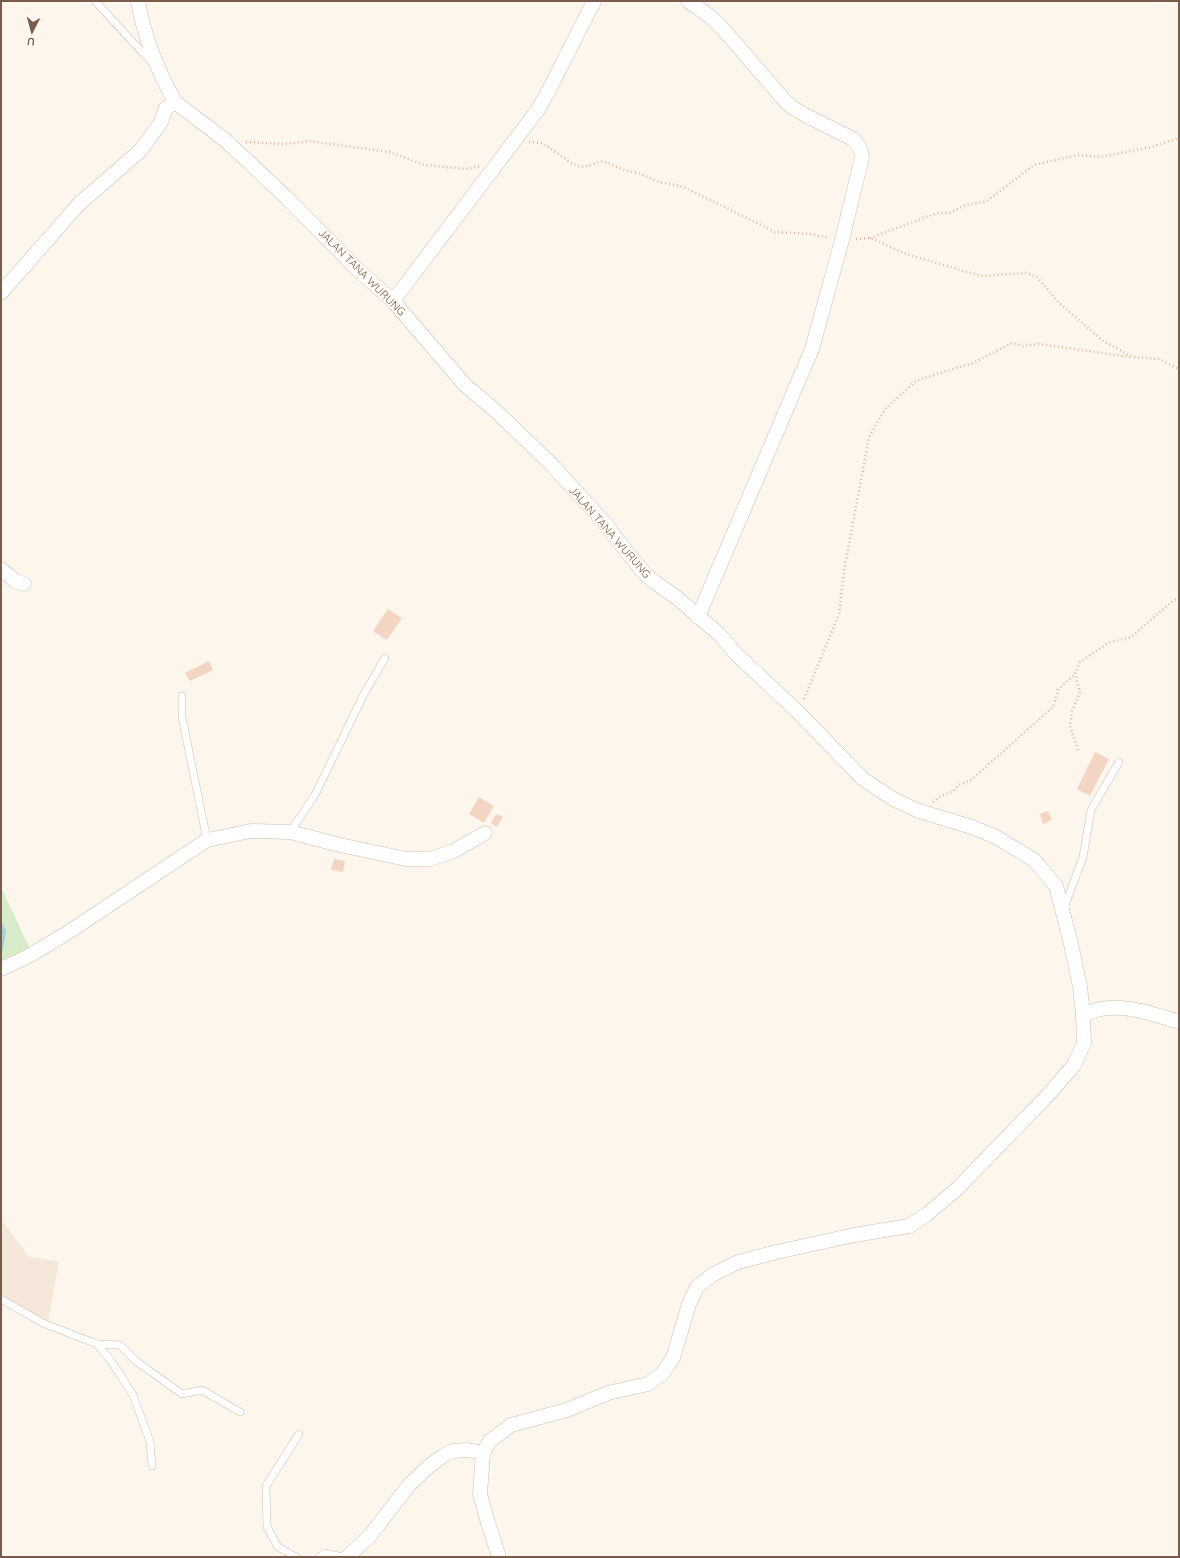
<svg xmlns="http://www.w3.org/2000/svg" width="1180" height="1558" viewBox="0 0 1180 1558" font-family="Quicksand,sans-serif">
  <style>
    .residential { fill: #f5e8da }
    .green { fill: #d8ecc9 }
    .lines { fill: none; stroke-linecap: round; stroke-linejoin: round }
    .stream { stroke: #a5d3da; stroke-width: 4 }
    .building { fill: #f3d5c3 }
    .service-casing { stroke: #d1beb0; stroke-width: 8 }
    .minor-casing { stroke: #d1beb0; stroke-width: 15 }
    .path { stroke: #d9b8a5; stroke-width: 2.5; stroke-dasharray: 1 3; stroke-linecap: butt }
    .service { stroke: #fff; stroke-width: 7 }
    .minor { stroke: #fff; stroke-width: 14 }
    .labels { text-anchor: middle; dominant-baseline: central; stroke-width: 3; stroke-linejoin: round; paint-order: stroke }
    .street-label { font-size: 11px; fill: #7a5c4d; stroke: #fffaf3 }
  </style>
  <rect width="100%" height="100%" fill="#fdf6ec"/>
  <path class="residential" d="M1,1219L28,1256L59,1262L48,1322L4,1297L1,1331Z"/>
  <path class="green" d="M1,887L30,949L1,964Z"/>
  <g class="lines">
    <path class="stream" d="M1,925L4,932L1,949"/>
  </g>
  <g class="building">
    <path d="M388,609L402,618L387,640L373,631Z"/>
    <path d="M209,661L213,670L190,681L185,673Z"/>
    <path d="M1095,752L1109,759L1090,796L1077,789Z"/>
    <path d="M479,797L494,806L484,823L469,814Z"/>
    <path d="M1048,811L1052,820L1043,824L1040,814Z"/>
    <path d="M496,814L503,817L497,827L491,823Z"/>
    <path d="M334,859L345,861L343,872L331,870Z"/>
  </g>
  <g class="lines">
    <defs>
      <g id="service">
        <path d="M95,1L153,64"/>
        <path d="M182,696V717L207,840"/>
        <path d="M290,832L315,795L364,694L385,658"/>
        <path d="M1064,908L1083,857L1091,810L1119,762"/>
        <path d="M1,1299L43,1323L97,1344L112,1362L133,1395L150,1442L152,1466"/>
        <path d="M97,1344L120,1345L136,1361L182,1394L202,1390L240,1412"/>
        <path d="M296,1557L278,1547L267,1527L266,1486L299,1434"/>
        <path d="M319,1557L325,1553L342,1557"/>
      </g>
      <g id="minor">
        <path d="M688,1L711,17L724,30L786,102L793,108L807,116L853,139C859,145 861,149 862,157L842,240L812,349L698,617"/>
        <path d="M175,102L225,140L286,197L357,269L393,301L465,385L498,413L551,464L604,522L619,542L645,574L656,583L676,597L720,635L736,654L798,712L863,779L893,799L919,811L972,827L996,837L1034,860L1056,886L1071,944L1080,987L1083,1014"/>
        <path d="M1,293L79,204L141,150L161,122L166,108L175,102C157,69 144,37 138,1"/>
        <path d="M393,301L537,111L548,92L594,1"/>
        <path d="M1,569L15,581L24,584"/>
        <path d="M1,969L27,957L64,935L207,840L251,831L290,832L340,845L406,859H430L454,851L485,833"/>
        <path d="M347,1557L369,1537L409,1485L428,1467L444,1455L453,1451L468,1450L483,1453"/>
        <path d="M499,1557L488,1523L480,1494L483,1453L490,1441L511,1425L567,1410L608,1393L648,1384L663,1373L673,1358L689,1304L697,1287L712,1275L738,1262L777,1252L854,1235L909,1226L926,1215L957,1189L1049,1094L1074,1065L1084,1043L1083,1014C1091,1012 1100,1008 1108,1008C1131,1006 1157,1015 1179,1022"/>
      </g>
    </defs>
    <use href="#service" class="service-casing"/>
    <use href="#minor" class="minor-casing"/>
    <g class="path">
      <path d="M246,142L285,144L309,141L390,152L424,165L468,169L479,166"/>
      <path d="M529,142L542,143L573,164L584,167L603,161L624,170L639,173L659,182L684,187L775,232L810,234L829,238"/>
      <path d="M870,238L937,213H949L966,205L987,201L1034,165L1077,155L1100,157L1151,147L1179,138"/>
      <path d="M856,239L870,238L906,254L981,276L1027,273L1037,277L1058,302L1103,341L1133,357L1159,359L1179,369"/>
      <path d="M804,699L839,614L845,565L869,437L885,409L917,380L973,363L1012,343L1023,346L1039,344L1130,357"/>
      <path d="M1078,750L1070,726L1072,711L1080,692L1075,674L1080,662L1108,643L1131,637L1174,600L1179,598"/>
      <path d="M933,802L939,797L952,792L959,785L971,780L1053,707L1058,690L1075,674"/>
    </g>
    <use href="#service" class="service"/>
    <use href="#minor" class="minor"/>
  </g>
  <g class="labels">
    <g class="street-label">
      <text transform="translate(362 272) rotate(45)">JALAN TANA WURUNG</text>
      <text transform="translate(610 532) rotate(49)">JALAN TANA WURUNG</text>
    </g>
  </g>
  <rect width="1180" height="1558" fill="none" stroke="#7a5c4d" stroke-width="4"/>
  <g transform="translate(32 32) rotate(186)" stroke="#fffaf3" stroke-width="3" paint-order="stroke">
  <path d="M0-3L7 15L0 10L-7 15Z" fill="#7a5c4d"/>
  <text y="-6" font-size="11" font-weight="bold" text-anchor="middle" fill="#7a5c4d">U</text>
  </g>
</svg>
